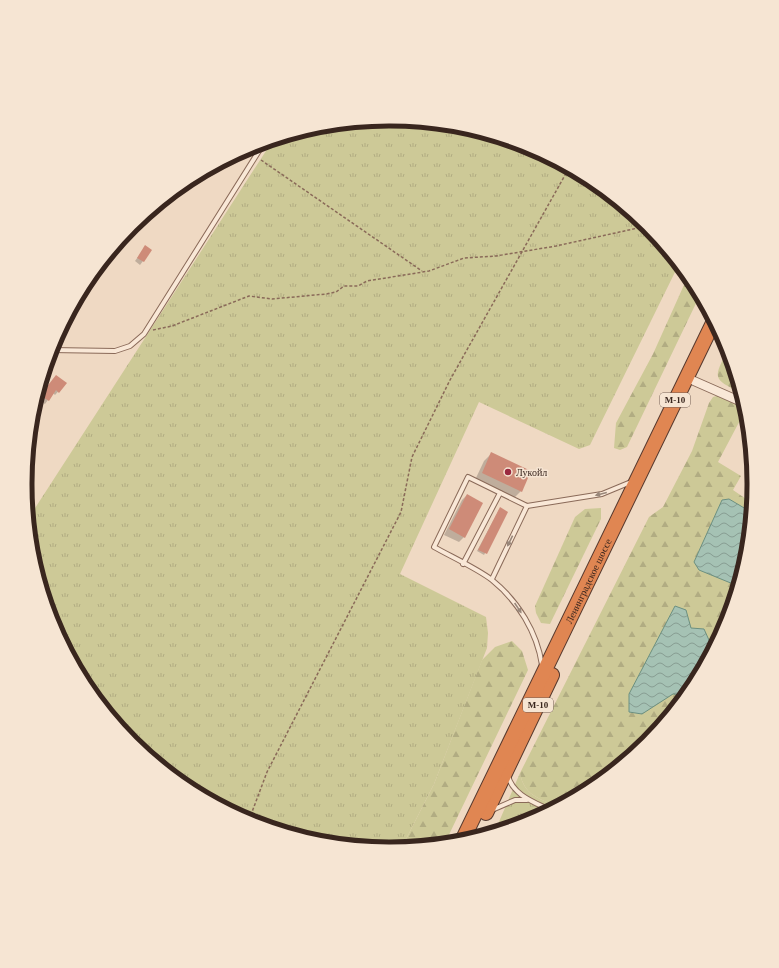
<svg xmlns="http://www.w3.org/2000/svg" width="779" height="968" viewBox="0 0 779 968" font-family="'Times New Roman',serif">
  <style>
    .grass { fill: url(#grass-tufts) }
    .forest { fill: url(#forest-firs) }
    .water { fill: url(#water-waves); stroke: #6c9080 }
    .shadow { fill: #0003 }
    .building { fill: #ce8b78 }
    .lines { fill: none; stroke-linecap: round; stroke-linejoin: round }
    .lane-casing { stroke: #8a6a59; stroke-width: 6 }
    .street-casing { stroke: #8a6a59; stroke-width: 10 }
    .highway-casing { stroke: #57392e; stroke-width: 16 }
    .path { stroke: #8a6a59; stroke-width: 1.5; stroke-dasharray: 3 2; stroke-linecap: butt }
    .lane { stroke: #f9e8d7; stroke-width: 4 }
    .street { stroke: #f9e8d7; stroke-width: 8 }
    .highway { stroke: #e08652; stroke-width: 14 }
    .oneway { fill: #99877a }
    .poi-dot { fill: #9a283f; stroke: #f6e5d3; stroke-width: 1.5 }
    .labels { text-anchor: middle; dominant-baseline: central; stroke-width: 3; stroke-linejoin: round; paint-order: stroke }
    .shield { fill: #f6e5d3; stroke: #725f54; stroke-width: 1 }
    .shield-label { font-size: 9px; font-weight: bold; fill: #39261e }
    .poi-label { font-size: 10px; fill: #39261e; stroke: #f6e5d3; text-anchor: start }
    .street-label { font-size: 10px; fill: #39261e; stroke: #f6e5d3 }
    .rim { fill: none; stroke: #39261e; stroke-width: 5 }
  </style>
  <defs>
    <pattern id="grass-tufts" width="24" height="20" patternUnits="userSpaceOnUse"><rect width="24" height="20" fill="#cdc997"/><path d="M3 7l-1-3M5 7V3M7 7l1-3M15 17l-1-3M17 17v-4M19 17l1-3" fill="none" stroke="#b1ac82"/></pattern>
    <pattern id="forest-firs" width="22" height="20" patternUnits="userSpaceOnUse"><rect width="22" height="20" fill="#cdc997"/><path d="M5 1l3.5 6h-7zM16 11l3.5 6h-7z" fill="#b1ac82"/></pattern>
    <pattern id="water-waves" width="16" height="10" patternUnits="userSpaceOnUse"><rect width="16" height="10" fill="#a5c2b4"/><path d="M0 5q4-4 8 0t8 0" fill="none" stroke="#879d92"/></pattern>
  </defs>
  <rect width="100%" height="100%" fill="#efd9c3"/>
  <g class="grass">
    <path d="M390,120L461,127L529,147L592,181L647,226L679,264L590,445L579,449L479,402L400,574L486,617L488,633L487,648L434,784L402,847L389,848L318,841L250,821L187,787L132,742L86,686L53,623L32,555L28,519L273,140L319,126Z"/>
    <path d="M520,773C524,795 538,798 556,806C535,818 518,824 495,831Z"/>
  </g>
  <g class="forest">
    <path d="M688,276L700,295L627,447L620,450L614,448L616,423L653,354Z"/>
    <path d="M728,349L741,393C711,378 714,378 728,349Z"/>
    <path d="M720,395L745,406L746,409L718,462L741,476L733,490L752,503L747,555L726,624L692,687L647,742L592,787L556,806C538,798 524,795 520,773L649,517L663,507L692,451L709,403L713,397Z"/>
    <path d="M601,508V519L550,624L541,623L536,613L535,606L575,517L585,509Z"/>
    <path d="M512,641L522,651L528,670L445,843L402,847L434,784L482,660L495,647Z"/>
  </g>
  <g class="water">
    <path d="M729,499L751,512L747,555L738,586L699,570L694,562L722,500Z"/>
    <path d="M675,606L686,610L691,628L704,629L713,649L692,687L685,695L673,694L642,714L629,712V694Z"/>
  </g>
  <g class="shadow">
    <path d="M145,247L143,261L140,265L135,261Z"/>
    <path d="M65,384L55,395L53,393L45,404L36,398L40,387L44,390Z"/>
    <path d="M491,454L521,491L514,498L475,480L484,461Z"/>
    <path d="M467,495L464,537L459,542L444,535L462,500Z"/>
    <path d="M499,510L507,512L484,555L477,551Z"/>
  </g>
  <g class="building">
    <path d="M145,245L152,250L144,262L137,258Z"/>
    <path d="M56,375L67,383L59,393L56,390L49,401L38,394L40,386L45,389Z"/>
    <path d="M491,452L531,471L522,492L482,473Z"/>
    <path d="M467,494L483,503L465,538L449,529Z"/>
    <path d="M500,507L508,512L487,554L478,550Z"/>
  </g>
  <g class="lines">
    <defs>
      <g id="lane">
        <path d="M51,350L115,351L130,346L144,334L264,143"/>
        <path d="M463,564L500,493"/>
        <path d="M492,579L527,506"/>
        <path d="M542,665C537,632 518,601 492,580C478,569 450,556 434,547L468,477L527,506L602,494L631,482"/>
        <path d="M508,776C513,795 534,802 550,810"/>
        <path d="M492,810L515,800H527"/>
      </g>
      <path id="street" d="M694,381L744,403"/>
      <g id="highway">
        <path d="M486,813L552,675"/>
        <path id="s1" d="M462,841L714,321"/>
      </g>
    </defs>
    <use href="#lane" class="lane-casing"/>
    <use href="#street" class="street-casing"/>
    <use href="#highway" class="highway-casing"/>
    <g class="path">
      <path d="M261,160L422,271"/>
      <path d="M153,330L172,326L249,296L272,299L326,294L336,292L344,286H358L367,281L429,271L464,258L496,256L556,246L647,226"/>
      <path d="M249,820L267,772L401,512L412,457L450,380L569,168"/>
    </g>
    <use href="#lane" class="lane"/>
    <use href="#street" class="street"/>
    <use href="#highway" class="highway"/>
  </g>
  <defs><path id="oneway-solid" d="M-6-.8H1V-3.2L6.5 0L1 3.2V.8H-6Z"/></defs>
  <g class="oneway">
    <use href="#oneway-solid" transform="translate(601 494) rotate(166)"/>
    <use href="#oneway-solid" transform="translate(510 541) rotate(116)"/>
    <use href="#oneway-solid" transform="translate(518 608) rotate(56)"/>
  </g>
  <circle class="poi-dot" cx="508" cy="472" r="4"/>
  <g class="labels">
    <g class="shield">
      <rect x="660" y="393" width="30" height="14" rx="3"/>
      <rect x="523" y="698" width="30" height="14" rx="3"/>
    </g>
    <g class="shield-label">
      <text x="675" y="400">М-10</text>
      <text x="538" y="705">М-10</text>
    </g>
    <g class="poi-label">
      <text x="516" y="472">Лукойл</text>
    </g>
    <g class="street-label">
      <text stroke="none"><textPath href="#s1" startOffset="289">Ленинградское шоссе</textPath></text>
    </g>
  </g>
  <path d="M0 0H779V968H0ZM389 126H390A357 357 0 0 1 747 483V485A357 357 0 0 1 390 842H389A357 357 0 0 1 32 485V483A357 357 0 0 1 389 126Z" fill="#f6e5d3" fill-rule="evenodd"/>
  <path class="rim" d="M389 126H390A357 357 0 0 1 747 483V485A357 357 0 0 1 390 842H389A357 357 0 0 1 32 485V483A357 357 0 0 1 389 126Z"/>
</svg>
